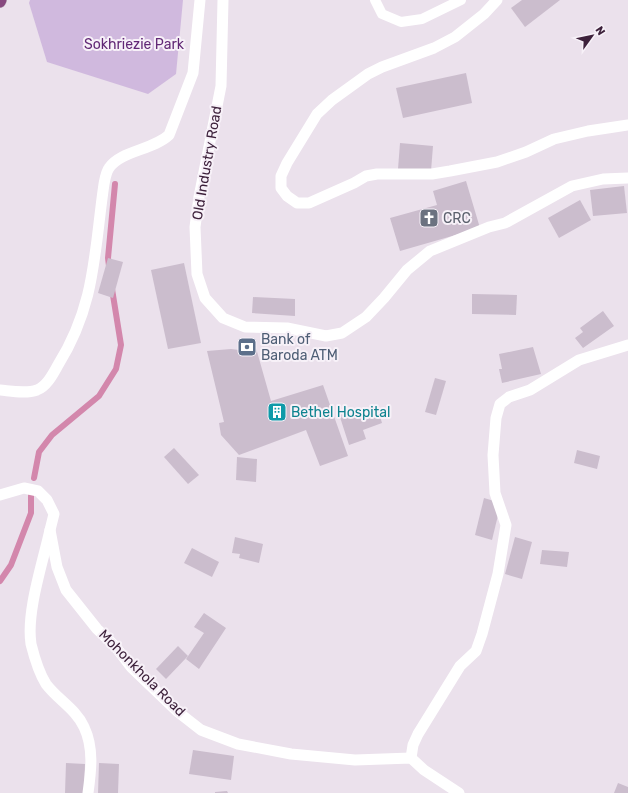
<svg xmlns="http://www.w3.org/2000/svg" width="628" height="793" viewBox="0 0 628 793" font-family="Rubik,sans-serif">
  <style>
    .green { fill: #d0b9de }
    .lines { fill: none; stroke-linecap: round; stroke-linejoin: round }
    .stream { stroke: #d387ac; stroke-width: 6 }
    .building { fill: #cbbdcd }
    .trunk-casing { stroke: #c5bcc4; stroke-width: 12 }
    .service { stroke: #fff; stroke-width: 10 }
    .minor { stroke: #fff; stroke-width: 11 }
    .tertiary { stroke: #fff; stroke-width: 11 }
    .trunk { stroke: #87487f; stroke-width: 11 }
    .labels { text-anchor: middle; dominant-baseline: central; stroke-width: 4; stroke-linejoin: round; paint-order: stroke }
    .park-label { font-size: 14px; fill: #622976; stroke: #f7f1f8 }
    .street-label { font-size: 14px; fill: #3d213b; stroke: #f7f1f8 }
    .worship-label { font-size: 14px; fill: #5b616d; stroke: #f7f1f8; text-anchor: start }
    .service-label { font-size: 14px; fill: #4e5e75; stroke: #f7f1f8; text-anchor: start }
    .culture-label { font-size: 14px; fill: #0d838f; stroke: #f7f1f8; text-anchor: start }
  </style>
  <rect width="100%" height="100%" fill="#ebe1ec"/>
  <path class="green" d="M30,0H183L176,74L148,94L47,62L29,3Z"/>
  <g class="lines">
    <g class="stream">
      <path d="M109,266L108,258L115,184"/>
      <path d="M34,478L39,452L52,435L99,396L116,369L121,345L112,289"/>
      <path d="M0,581L11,565L31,513V496"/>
    </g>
  </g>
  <g class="building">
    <path d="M522,0H560L525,27L511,8Z"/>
    <path d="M466,73L472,103L403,118L396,88Z"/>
    <path d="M400,143L433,146L431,171L398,169Z"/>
    <path d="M466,181L480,228L400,251L390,218L437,205L433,191Z"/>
    <path d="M624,186L627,213L593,216L590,190Z"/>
    <path d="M580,200L591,220L559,238L548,218Z"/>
    <path d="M108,258L123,262L113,298L98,293Z"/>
    <path d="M184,263L201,343L168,349L151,270Z"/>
    <path d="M472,294L517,295L516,315L472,314Z"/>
    <path d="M253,297L295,299V316L252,313Z"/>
    <path d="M603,311L614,326L583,348L575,338L583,332L580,328Z"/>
    <path d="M533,347L541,374L502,383L499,369H502L499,354Z"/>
    <path d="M256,348L271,401L323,385L348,456L320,466L306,430L239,455L221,435L219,423L224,422L207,351L231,349L248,351Z"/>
    <path d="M435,378L446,381L436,415L425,412Z"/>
    <path d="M377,406L382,423L363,430L366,439L349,445L339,414L354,409L356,413Z"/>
    <path d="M174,448L199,475L188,484L164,457Z"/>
    <path d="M577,450L600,456L597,469L574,463Z"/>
    <path d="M237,457L257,459L256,482L236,480Z"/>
    <path d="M484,498L501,503L492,540L475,535Z"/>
    <path d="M235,537L263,544L259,563L239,558L240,554L232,553Z"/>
    <path d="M515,537L532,542L522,579L505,574Z"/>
    <path d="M192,548L219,562L212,577L184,563Z"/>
    <path d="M542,550L569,552L567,567L540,564Z"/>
    <path d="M204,613L226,628L199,669L186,659L204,633L194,627Z"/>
    <path d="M178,646L188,656L166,679L156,669Z"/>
    <path d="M193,750L234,756L231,780L189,774Z"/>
    <path d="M66,763L85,764L84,793H65Z"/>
    <path d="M99,763L119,764L118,793H98Z"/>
    <path d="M618,783L628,787V793H614Z"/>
    <path d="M227,791L228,793H215V792Z"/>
  </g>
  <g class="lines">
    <defs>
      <path id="trunk" d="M0,2L1,0"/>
    </defs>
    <use href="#trunk" class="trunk-casing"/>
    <path class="service" d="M375,0L382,14L401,22L422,19L461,0"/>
    <g class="minor">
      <path d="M223,0L221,86L199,197L195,227L197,274L205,298L223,318L245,327L287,328L326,336L342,333L366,317L384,298L407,270L430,251L489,227L505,223L572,186L603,179L628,178"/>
      <path d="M497,0L484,14L455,37L434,48L382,67L368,74L332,100L317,114L287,163L281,176V188L287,196L297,203H309L354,183L366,176L377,174H432L450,171L497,162L526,152L554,139L588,131L628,125"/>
      <path d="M0,390C11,391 26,394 37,390C47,386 53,374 58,365C96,304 94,252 104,184C105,179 106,172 109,168C120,151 153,150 169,135L193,73L200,0"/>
      <path d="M50,530C43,562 26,612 31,644C34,656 39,673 46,684C57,699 76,709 84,727C94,748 91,771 88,793"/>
      <path d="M411,758L413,745L418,734L460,666L476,651L482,634L498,574L506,525L495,493L493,455L496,418L500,404L509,397L530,390L579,360L628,345"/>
    </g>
    <path class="tertiary" d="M0,495L24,488L38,491L47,500L54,514L50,530L57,567L66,590L97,629L115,646L131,667L178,712L201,730L238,744L291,754L355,760L411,758L424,770L459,793"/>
    <use href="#trunk" class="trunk"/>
  </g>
  <defs>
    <symbol id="church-square" viewBox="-11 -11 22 22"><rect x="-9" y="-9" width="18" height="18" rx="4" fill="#6b7280" stroke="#f7f1f8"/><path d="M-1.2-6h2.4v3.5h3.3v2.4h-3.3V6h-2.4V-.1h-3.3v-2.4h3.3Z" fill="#fff"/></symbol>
    <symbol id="bank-square" viewBox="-11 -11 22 22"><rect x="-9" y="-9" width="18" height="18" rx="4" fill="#5c6f8a" stroke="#f7f1f8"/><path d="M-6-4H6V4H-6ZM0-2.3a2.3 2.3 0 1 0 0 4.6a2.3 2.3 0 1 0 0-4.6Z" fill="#fff"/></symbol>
    <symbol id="building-square" viewBox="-11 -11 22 22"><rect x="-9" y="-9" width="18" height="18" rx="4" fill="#0f9aa8" stroke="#f7f1f8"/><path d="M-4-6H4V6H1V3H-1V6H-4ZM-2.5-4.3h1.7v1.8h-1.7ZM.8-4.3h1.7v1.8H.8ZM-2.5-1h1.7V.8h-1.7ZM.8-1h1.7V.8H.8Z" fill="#fff"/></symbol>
  </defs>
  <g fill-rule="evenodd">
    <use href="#church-square" x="418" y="207" width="22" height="22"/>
    <use href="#bank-square" x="236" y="336" width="22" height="22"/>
    <use href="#building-square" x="266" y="401" width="22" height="22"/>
  </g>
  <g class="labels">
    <g class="park-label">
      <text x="134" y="44">Sokhriezie Park</text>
    </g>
    <g class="street-label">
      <text transform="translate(207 163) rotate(-80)">Old Industry Road</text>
      <text transform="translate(142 673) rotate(45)">Mohonkhola Road</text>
    </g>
    <g class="worship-label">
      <text x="443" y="218">CRC</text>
    </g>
    <g class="service-label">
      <text x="261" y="339">Bank of<tspan x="261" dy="16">Baroda ATM</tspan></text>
    </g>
    <g class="culture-label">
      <text x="291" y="412">Bethel Hospital</text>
    </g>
  </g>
  <g transform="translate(592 36) rotate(57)" stroke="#f7f1f8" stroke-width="3" paint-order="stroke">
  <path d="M0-3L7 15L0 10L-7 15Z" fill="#3d213b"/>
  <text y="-6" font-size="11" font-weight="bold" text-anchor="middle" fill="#3d213b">N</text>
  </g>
</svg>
